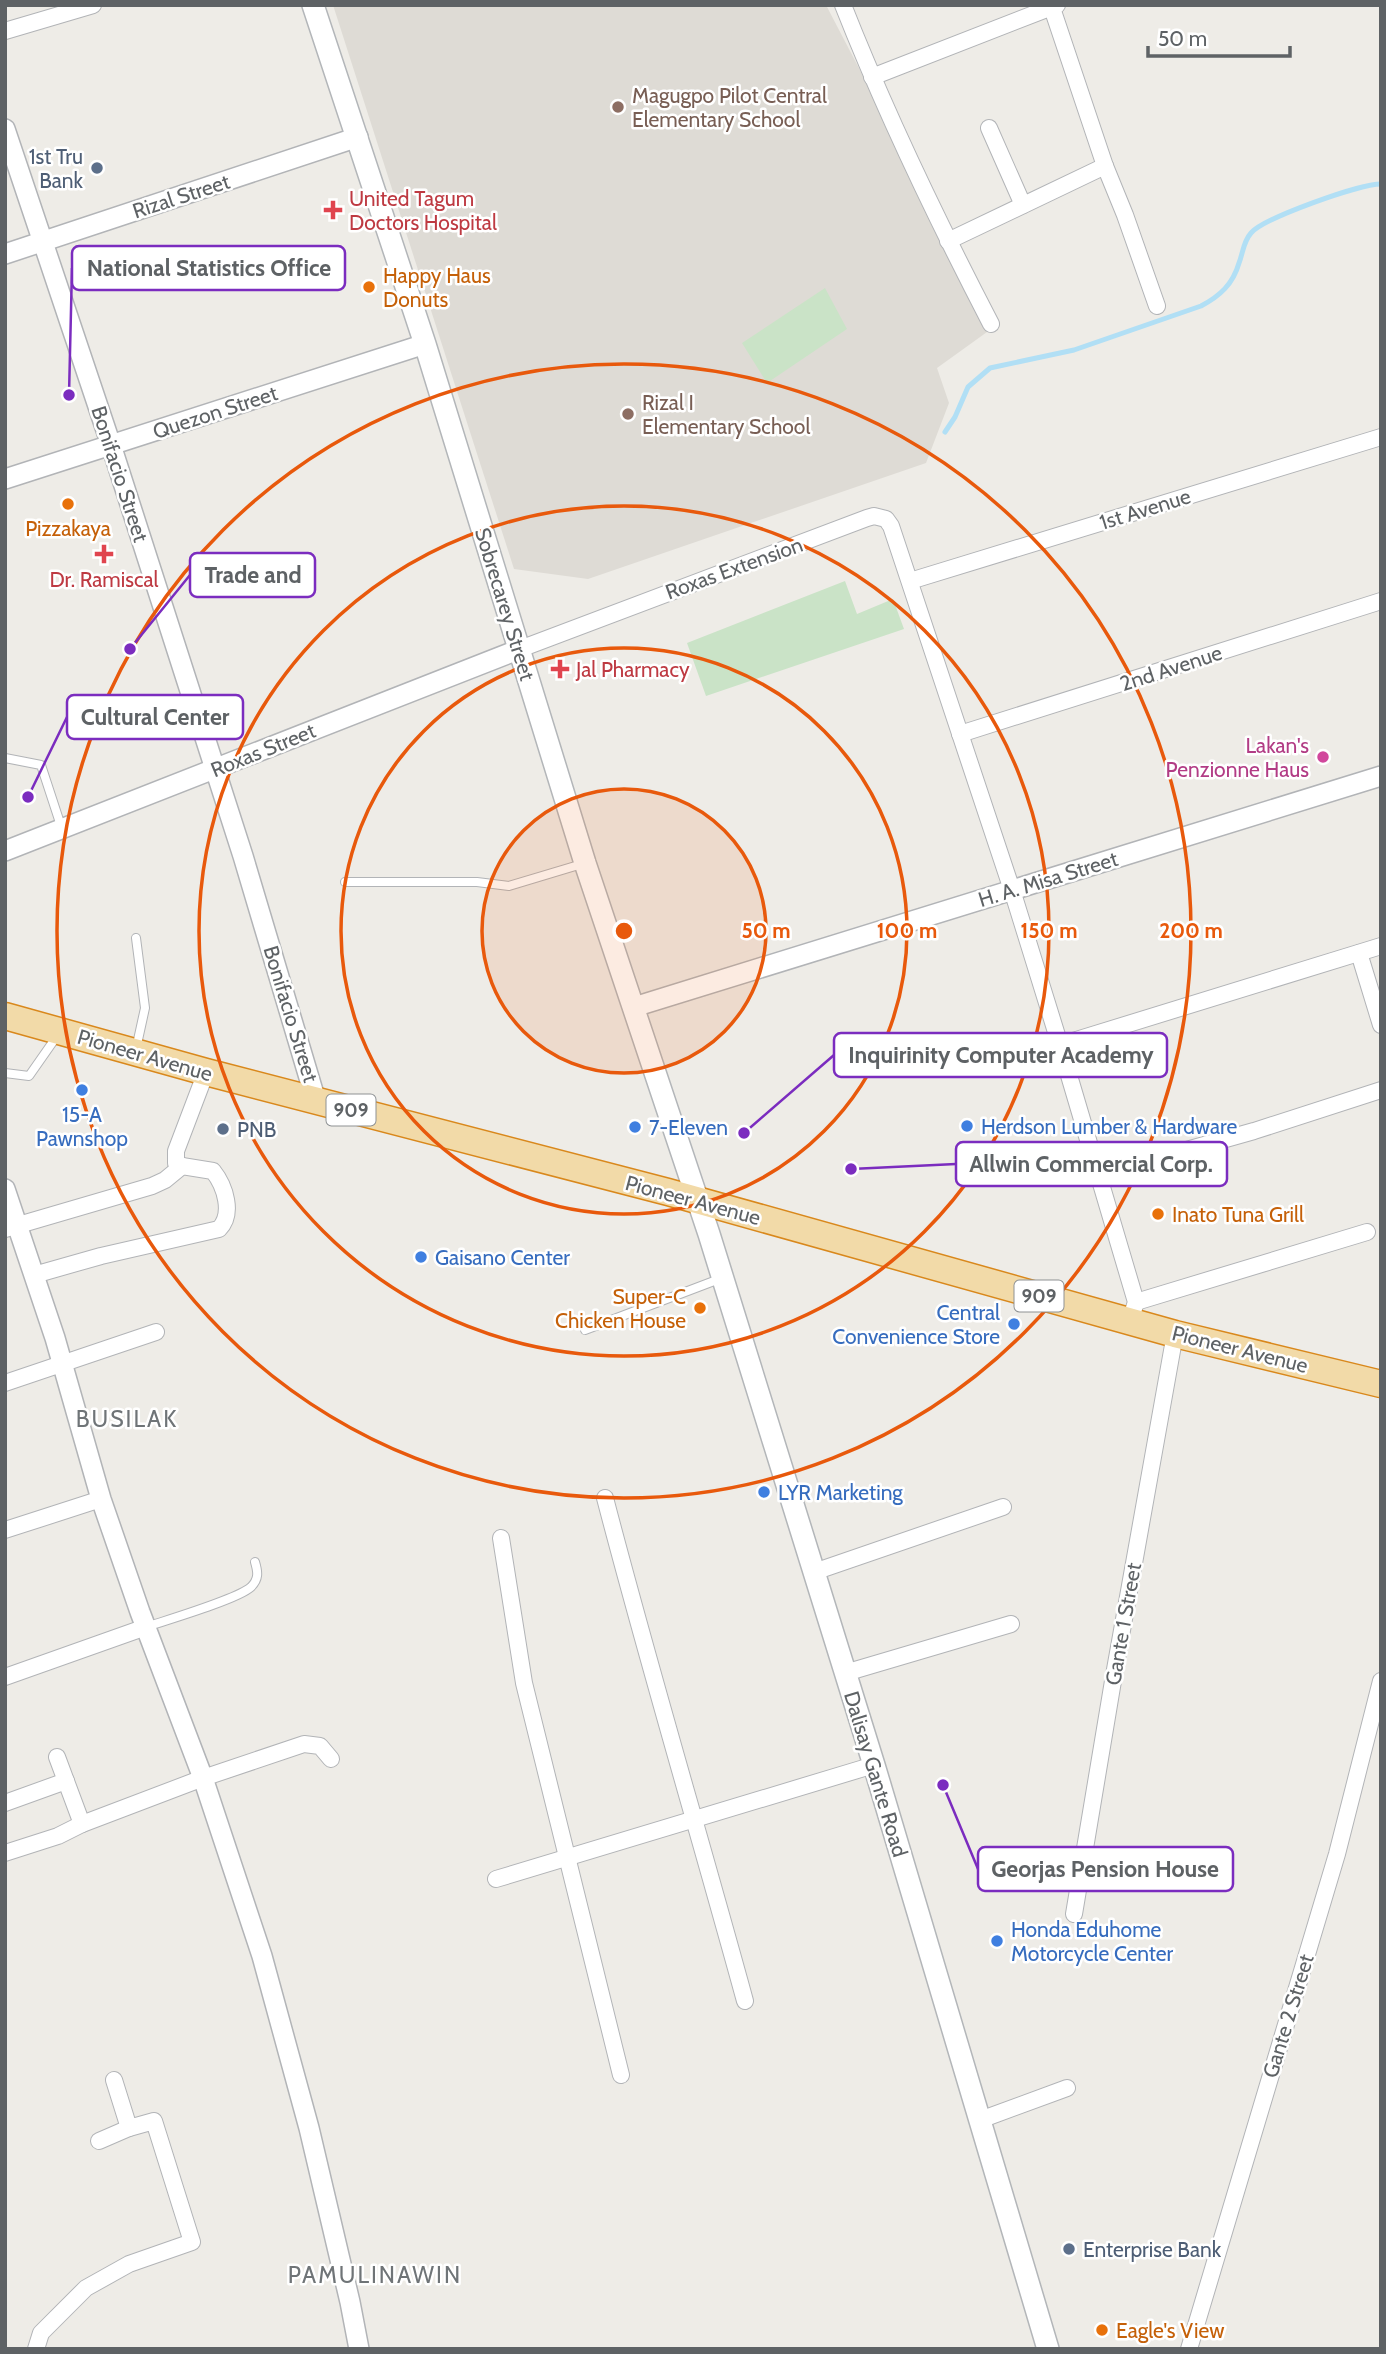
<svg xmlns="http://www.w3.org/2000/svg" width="1386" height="2354" viewBox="0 0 1386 2354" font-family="Cabin,sans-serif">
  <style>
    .education { fill: #dedbd5 }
    .green { fill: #cae3c7 }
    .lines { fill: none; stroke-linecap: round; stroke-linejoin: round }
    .stream { stroke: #b1dff5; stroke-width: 5 }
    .service-casing { stroke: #b2b4b7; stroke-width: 10 }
    .minor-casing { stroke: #b2b4b7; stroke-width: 18 }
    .tertiary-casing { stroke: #b2b4b7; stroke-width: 22 }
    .secondary-casing { stroke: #b3b6b9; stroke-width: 24 }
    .trunk-casing { stroke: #d9881c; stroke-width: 29 }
    .service { stroke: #fff; stroke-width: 8 }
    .minor { stroke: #fff; stroke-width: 16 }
    .tertiary { stroke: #fff; stroke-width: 19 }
    .secondary { stroke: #fff; stroke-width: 21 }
    .trunk { stroke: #f2daa8; stroke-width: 26 }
    .ring { fill: none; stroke: #e8590c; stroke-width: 3.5 }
    .education-dot { fill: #8d6e63; stroke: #fff; stroke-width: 2.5 }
    .service-dot { fill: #5c6f8a; stroke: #fff; stroke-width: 2.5 }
    .health-dot { fill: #e0444e; stroke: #fff; stroke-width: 2.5 }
    .food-dot { fill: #e8710a; stroke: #fff; stroke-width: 2.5 }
    .hotel-dot { fill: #d1479c; stroke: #fff; stroke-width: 2.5 }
    .shop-dot { fill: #3f7fe0; stroke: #fff; stroke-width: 2.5 }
    .labels { text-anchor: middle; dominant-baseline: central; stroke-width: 5; stroke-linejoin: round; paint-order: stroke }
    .shield { fill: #fff; stroke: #8e9193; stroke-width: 2 }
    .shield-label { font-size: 19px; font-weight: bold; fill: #5e6265 }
    .education-label { font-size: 21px; fill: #785e54; stroke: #fff; text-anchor: start }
    .service-label { font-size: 21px; fill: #4e5e75; stroke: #fff; text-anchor: start }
    .street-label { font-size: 21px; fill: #5e6265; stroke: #fff }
    .health-label { font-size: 21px; fill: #be3a42; stroke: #fff; text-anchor: start }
    .food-label { font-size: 21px; fill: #c56008; stroke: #fff; text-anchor: start }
    .hotel-label { font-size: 21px; fill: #b23c85; stroke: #fff; text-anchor: end }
    .shop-label { font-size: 21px; fill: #366cbe; stroke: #fff; text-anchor: start }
    .neighbourhood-label { font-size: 23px; letter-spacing: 2px; fill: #6f7477; stroke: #fff }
    .centre { fill: #e8590c; stroke: #fff; stroke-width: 3.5 }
    .ring-label { font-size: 21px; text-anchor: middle; font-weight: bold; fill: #e8590c; stroke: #fff; stroke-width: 5; stroke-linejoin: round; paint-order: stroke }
    .leader { fill: none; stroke: #7b2cbf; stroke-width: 2.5 }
    .callout-dot { fill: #7b2cbf; stroke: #fff; stroke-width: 2.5 }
    .callout { fill: #fff; stroke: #7b2cbf; stroke-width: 2.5 }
    .callout-label { font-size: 23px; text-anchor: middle; font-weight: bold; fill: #5e6265 }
  </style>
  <rect width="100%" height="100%" fill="#eeece7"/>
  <path class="education" d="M333,5H826L994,327L937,368L949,403L926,463L588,579L514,569Z"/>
  <g class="green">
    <path d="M825,288L847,329L767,383L742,343Z"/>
    <path d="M845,581L857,614L893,599L904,629L706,696L687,643Z"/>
  </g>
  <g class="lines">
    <path class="stream" d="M945,432L955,417L968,387L990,368L1074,350L1201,306C1220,296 1233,284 1239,263C1243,253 1243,242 1251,233C1264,218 1359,184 1381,184"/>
    <defs>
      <g id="service">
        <path d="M5,758L41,765L62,829"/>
        <path d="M345,882H477L509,886L582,864"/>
        <path d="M136,1049L145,1008L136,938"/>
        <path d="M5,1073L29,1076L57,1036"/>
        <path d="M585,1330L722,1278"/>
        <path d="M146,1627C167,1620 238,1599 251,1587C259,1579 258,1572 255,1562"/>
        <path d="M1083,1864L1152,1876"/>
      </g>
      <g id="minor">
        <path d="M843,5C886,114 937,220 991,324"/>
        <path d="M1051,5L1105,166L1125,215L1157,306"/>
        <path d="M5,31L93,5"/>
        <path d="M872,77L1057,5"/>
        <path d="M989,128L1023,205"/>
        <path d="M948,241L1105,166"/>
        <path d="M910,581L1381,437"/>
        <path d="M520,649L867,518L874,516L886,519L891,526L1012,890L1060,1045L1136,1302L1130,1321"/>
        <path d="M960,734L1381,601"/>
        <path d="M1359,953L1381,1025"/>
        <path d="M1060,1045L1381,946"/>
        <path d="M182,1166L176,1163V1151L206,1072"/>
        <path d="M1098,1175L1254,1131L1381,1090"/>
        <path d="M5,1229L152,1186L165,1180L182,1166L213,1171C225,1186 234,1214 219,1229L101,1256L34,1275"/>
        <path d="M1136,1302L1367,1232"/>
        <path d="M5,1383L156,1332"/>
        <path d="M605,1498C649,1667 699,1833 745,2001"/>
        <path d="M5,1530L101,1499"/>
        <path d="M501,1538L524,1683L621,2075"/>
        <path d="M814,1572L1003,1507"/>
        <path d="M845,1673L1011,1624"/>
        <path d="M5,1677L146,1627"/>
        <path d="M57,1757L82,1824"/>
        <path d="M5,1803L66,1781"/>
        <path d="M5,1853L58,1836L82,1824L203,1778L304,1744L320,1746L331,1759"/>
        <path d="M496,1879L874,1765"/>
        <path d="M1074,1914L1114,1675L1175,1334"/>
        <path d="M980,2120L1067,2088"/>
        <path d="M99,2141L129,2128"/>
        <path d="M36,2349L41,2333L86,2288L129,2264L192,2242L154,2121L129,2128L114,2080"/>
        <path d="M1189,2349L1337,1854L1381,1681"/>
      </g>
      <g id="tertiary">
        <path d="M5,129L111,445L243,856L316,1101"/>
        <path d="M5,254L358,137"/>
        <path d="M5,479L425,344"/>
        <path d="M5,851L520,649"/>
        <path d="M634,1007L1381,776"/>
        <path d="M5,1189L55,1338L101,1499L140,1612L203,1778L262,1956L309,2128L350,2302L359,2349"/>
      </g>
      <path id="secondary" d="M313,5L425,344L585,863L709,1234L874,1765L1048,2349"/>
      <path id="trunk" d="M5,1016L206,1072L668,1192L1175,1334L1381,1384"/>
    </defs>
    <use href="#service" class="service-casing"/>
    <use href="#minor" class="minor-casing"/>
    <use href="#tertiary" class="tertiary-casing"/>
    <use href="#secondary" class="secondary-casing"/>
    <use href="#trunk" class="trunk-casing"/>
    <use href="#service" class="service"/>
    <use href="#minor" class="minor"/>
    <use href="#tertiary" class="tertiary"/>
    <use href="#secondary" class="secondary"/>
    <use href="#trunk" class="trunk"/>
  </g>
  <circle cx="624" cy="931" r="142" fill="#e8590c" fill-opacity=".12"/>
  <g class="ring">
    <circle cx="624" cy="931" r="142"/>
    <circle cx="624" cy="931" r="283"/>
    <circle cx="624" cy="931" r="425"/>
    <circle cx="624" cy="931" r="567"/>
  </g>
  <g class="education-dot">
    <circle cx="618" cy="107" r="7"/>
    <circle cx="628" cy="414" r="7"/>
  </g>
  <g class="service-dot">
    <circle cx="97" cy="168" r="7"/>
    <circle cx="223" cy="1129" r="7"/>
    <circle cx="1069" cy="2249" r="7"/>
  </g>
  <g class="health-dot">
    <path d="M329.5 199.5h7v7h7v7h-7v7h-7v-7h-7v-7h7z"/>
    <path d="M100.5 543.5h7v7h7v7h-7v7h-7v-7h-7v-7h7z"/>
    <path d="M556.5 658.5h7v7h7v7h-7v7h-7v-7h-7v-7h7z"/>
  </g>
  <g class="food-dot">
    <circle cx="369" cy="287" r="7"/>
    <circle cx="68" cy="504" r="7"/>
    <circle cx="1158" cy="1214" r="7"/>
    <circle cx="700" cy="1308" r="7"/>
    <circle cx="1102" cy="2330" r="7"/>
  </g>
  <circle class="hotel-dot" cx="1323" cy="757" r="7"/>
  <g class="shop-dot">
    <circle cx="82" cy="1090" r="7"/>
    <circle cx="967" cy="1126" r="7"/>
    <circle cx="635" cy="1127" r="7"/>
    <circle cx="421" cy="1257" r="7"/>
    <circle cx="1014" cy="1324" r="7"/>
    <circle cx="764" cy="1492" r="7"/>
    <circle cx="997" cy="1941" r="7"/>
  </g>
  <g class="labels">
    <g class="shield">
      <rect x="326.5" y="1094.5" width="49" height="31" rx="5"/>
      <rect x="1014.5" y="1280.5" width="49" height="31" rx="5"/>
    </g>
    <g class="shield-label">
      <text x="351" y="1110">909</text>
      <text x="1039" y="1296">909</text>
    </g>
    <g class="education-label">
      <text x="632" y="95">Magugpo Pilot Central<tspan x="632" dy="24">Elementary School</tspan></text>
      <text x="642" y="402">Rizal I<tspan x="642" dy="24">Elementary School</tspan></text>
    </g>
    <g class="service-label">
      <text x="83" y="156" text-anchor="end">1st Tru<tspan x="83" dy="24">Bank</tspan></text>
      <text x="237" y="1129">PNB</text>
      <text x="1083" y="2249">Enterprise Bank</text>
    </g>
    <g class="street-label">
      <text transform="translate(181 196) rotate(-18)">Rizal Street</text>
      <text transform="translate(215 412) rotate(-18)">Quezon Street</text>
      <text transform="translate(120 474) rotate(72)">Bonifacio Street</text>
      <text transform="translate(1145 509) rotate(-17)">1st Avenue</text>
      <text transform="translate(734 568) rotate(-20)">Roxas Extension</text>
      <text transform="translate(505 604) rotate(73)">Sobrecarey Street</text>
      <text transform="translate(1171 668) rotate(-18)">2nd Avenue</text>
      <text transform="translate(263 750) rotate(-22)">Roxas Street</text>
      <text transform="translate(1048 879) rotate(-17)">H. A. Misa Street</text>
      <text transform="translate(291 1014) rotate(73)">Bonifacio Street</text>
      <text transform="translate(145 1055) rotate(16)">Pioneer Avenue</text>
      <text transform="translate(693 1200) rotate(15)">Pioneer Avenue</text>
      <text transform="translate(1240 1349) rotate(14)">Pioneer Avenue</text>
      <text transform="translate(1123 1624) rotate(-80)">Gante 1 Street</text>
      <text transform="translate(876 1774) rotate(73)">Dalisay Gante Road</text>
      <text transform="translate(1288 2016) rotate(-73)">Gante 2 Street</text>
    </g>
    <g class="health-label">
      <text x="349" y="198">United Tagum<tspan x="349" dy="24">Doctors Hospital</tspan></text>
      <text x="104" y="579" text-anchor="middle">Dr. Ramiscal</text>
      <text x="576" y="669">Jal Pharmacy</text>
    </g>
    <g class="food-label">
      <text x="383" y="275">Happy Haus<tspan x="383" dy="24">Donuts</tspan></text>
      <text x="68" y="528" text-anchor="middle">Pizzakaya</text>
      <text x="1172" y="1214">Inato Tuna Grill</text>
      <text x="686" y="1296" text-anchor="end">Super-C<tspan x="686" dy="24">Chicken House</tspan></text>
      <text x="1116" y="2330">Eagle's View</text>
    </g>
    <g class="hotel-label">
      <text x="1309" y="745">Lakan's<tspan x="1309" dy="24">Penzionne Haus</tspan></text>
    </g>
    <g class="shop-label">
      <text x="82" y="1114" text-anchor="middle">15-A<tspan x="82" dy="24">Pawnshop</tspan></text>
      <text x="981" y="1126">Herdson Lumber &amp; Hardware</text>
      <text x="649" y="1127">7-Eleven</text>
      <text x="435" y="1257">Gaisano Center</text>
      <text x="1000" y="1312" text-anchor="end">Central<tspan x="1000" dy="24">Convenience Store</tspan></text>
      <text x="778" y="1492">LYR Marketing</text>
      <text x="1011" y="1929">Honda Eduhome<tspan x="1011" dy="24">Motorcycle Center</tspan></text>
    </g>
    <g class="neighbourhood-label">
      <text x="127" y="1419">BUSILAK</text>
      <text x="375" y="2275">PAMULINAWIN</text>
    </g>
  </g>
  <circle cx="624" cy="931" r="10" class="centre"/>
  <g class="ring-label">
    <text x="766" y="938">50 m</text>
    <text x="907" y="938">100 m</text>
    <text x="1049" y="938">150 m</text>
    <text x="1191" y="938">200 m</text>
  </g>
  <path class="leader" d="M69 395L72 268M130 649L190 575M28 797L67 717M744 1133L834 1055M851 1169L956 1164M943 1785L978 1869"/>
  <g class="callout-dot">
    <circle cx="69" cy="395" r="7"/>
    <circle cx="130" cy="649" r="7"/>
    <circle cx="28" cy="797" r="7"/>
    <circle cx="744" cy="1133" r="7"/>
    <circle cx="851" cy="1169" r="7"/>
    <circle cx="943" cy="1785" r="7"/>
  </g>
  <g class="callout">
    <rect x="72" y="246" width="273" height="44" rx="7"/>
    <rect x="190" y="553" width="125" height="44" rx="7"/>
    <rect x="67" y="695" width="176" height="44" rx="7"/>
    <rect x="834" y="1033" width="333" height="44" rx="7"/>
    <rect x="956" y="1142" width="271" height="44" rx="7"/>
    <rect x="978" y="1847" width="255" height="44" rx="7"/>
  </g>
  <g class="callout-label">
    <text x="209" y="276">National Statistics Office</text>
    <text x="253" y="583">Trade and</text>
    <text x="155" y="725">Cultural Center</text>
    <text x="1001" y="1063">Inquirinity Computer Academy</text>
    <text x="1091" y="1172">Allwin Commercial Corp.</text>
    <text x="1105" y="1877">Georjas Pension House</text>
  </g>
  <rect width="1386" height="2354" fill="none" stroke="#5e6265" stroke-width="14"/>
  <path d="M1148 46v10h142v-10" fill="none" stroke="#5e6265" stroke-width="3.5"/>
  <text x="1158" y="46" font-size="21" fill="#5e6265" stroke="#ffffff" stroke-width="5" paint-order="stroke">50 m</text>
</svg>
